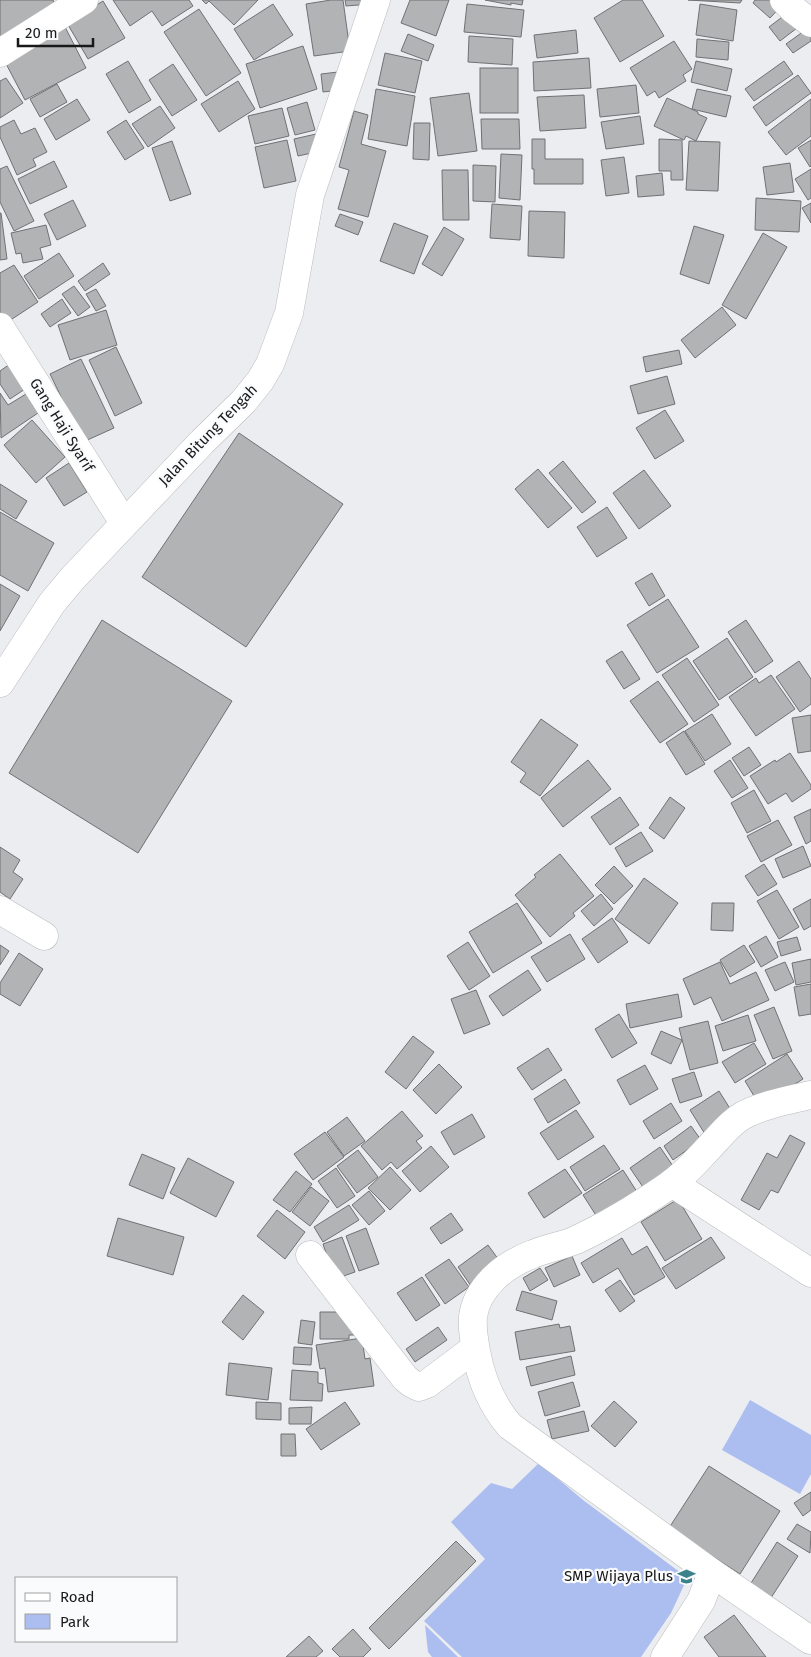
<svg xmlns="http://www.w3.org/2000/svg" width="811" height="1657" viewBox="0 0 811 1657" font-family="'Fira Sans',sans-serif">
  <style>
    .green { fill: #abbeef }
    .building { fill: #b2b3b5; stroke: #707173 }
    .lines { fill: none; stroke-linecap: round; stroke-linejoin: round }
    .minor-casing { stroke: #babbbd; stroke-width: 29 }
    .minor { stroke: #fff; stroke-width: 28 }
    .labels { text-anchor: middle; dominant-baseline: central; stroke-width: 4.5; stroke-linejoin: round; paint-order: stroke }
    .street-label { font-size: 15px; fill: #19191a; stroke: #f9fbfd }
    .poi-label { font-size: 15px; fill: #19191a; stroke: #f9fbfd; text-anchor: end }
  </style>
  <rect width="100%" height="100%" fill="#ecedf0"/>
  <g class="green">
    <path d="M750,1400L811,1435V1474L800,1494L722,1450Z"/>
    <path d="M539,1463L583,1500L681,1573L686,1581L671,1613L641,1657H462L424,1621L485,1559L451,1522L491,1483L512,1489Z"/>
    <path d="M425,1625L458,1657H432L428,1652Z"/>
  </g>
  <g class="building">
    <path d="M0,0H53L59,12L0,41Z"/>
    <path d="M113,0H189L193,6L162,26L152,11L130,26Z"/>
    <path d="M202,0H258L234,25L209,1L206,4Z"/>
    <path d="M331,0H343L350,51L314,56L306,4Z"/>
    <path d="M345,0H371V4L346,6Z"/>
    <path d="M410,0H449L436,36L401,23Z"/>
    <path d="M485,0H523L522,5L511,3V5Z"/>
    <path d="M623,0H642L664,36L620,62L594,18Z"/>
    <path d="M688,0H742L740,3Z"/>
    <path d="M755,0H782L785,2L770,18L753,3Z"/>
    <path d="M103,1L125,38L88,59L67,23Z"/>
    <path d="M273,4L293,35L254,60L234,29Z"/>
    <path d="M467,4L524,10L521,37L464,32Z"/>
    <path d="M700,4L737,10L733,41L696,35Z"/>
    <path d="M199,9L241,73L206,96L164,32Z"/>
    <path d="M790,11L801,25L780,41L769,27Z"/>
    <path d="M811,26V41L793,53L786,44Z"/>
    <path d="M65,27L86,68L25,100L3,58Z"/>
    <path d="M576,30L578,53L537,58L534,35Z"/>
    <path d="M408,34L434,45L428,61L401,51Z"/>
    <path d="M469,36L513,39L512,65L468,62Z"/>
    <path d="M697,39L729,42L728,60L696,57Z"/>
    <path d="M674,41L692,69L683,75L686,81L659,98L655,91L647,96L630,68Z"/>
    <path d="M303,46L317,89L260,108L246,64Z"/>
    <path d="M385,53L422,61L415,93L378,85Z"/>
    <path d="M589,58L591,88L534,91L533,62Z"/>
    <path d="M128,61L151,100L129,113L106,74Z"/>
    <path d="M696,61L732,69L727,91L691,82Z"/>
    <path d="M784,61L793,74L754,101L745,89Z"/>
    <path d="M173,64L197,100L172,116L149,80Z"/>
    <rect x="480" y="68" width="38" height="45"/>
    <path d="M338,72L340,90L323,92L321,74Z"/>
    <path d="M798,75L811,93L766,126L753,107Z"/>
    <path d="M6,78L23,103L0,118V81Z"/>
    <path d="M238,81L255,109L219,132L201,104Z"/>
    <path d="M57,84L67,102L40,117L30,99Z"/>
    <path d="M636,85L639,113L600,117L597,89Z"/>
    <path d="M376,89L415,96L407,146L368,139Z"/>
    <path d="M697,89L731,96L726,117L692,109Z"/>
    <path d="M469,93L477,151L438,156L430,98Z"/>
    <path d="M584,95L586,128L540,131L537,97Z"/>
    <path d="M667,98L698,112V114L707,118L696,141L686,136L684,140L654,126Z"/>
    <path d="M77,99L90,120L56,140L44,119Z"/>
    <path d="M811,99V136L786,155L768,132Z"/>
    <path d="M307,102L315,130L295,135L287,108Z"/>
    <path d="M160,106L175,128L148,147L132,124Z"/>
    <path d="M282,108L289,136L255,144L248,116Z"/>
    <path d="M354,111L368,115L361,144L386,151L368,217L338,209L349,170L339,167Z"/>
    <path d="M640,116L644,144L606,149L601,122Z"/>
    <path d="M481,119H519L520,149H482Z"/>
    <path d="M14,120L21,134L35,128L47,152L33,159L36,166L17,175L0,137V127Z"/>
    <path d="M126,120L144,148L125,160L107,132Z"/>
    <path d="M414,123H430L429,160L413,159Z"/>
    <path d="M316,134L321,151L298,156L294,139Z"/>
    <path d="M532,139H545V159H583V184H534V169H532Z"/>
    <path d="M659,139L682,140L683,180H671V171H659Z"/>
    <path d="M287,140L296,181L264,188L255,147Z"/>
    <path d="M811,140V166L810,167L798,148Z"/>
    <path d="M172,141L191,194L170,201L152,148Z"/>
    <path d="M689,141L720,142L718,191L686,190Z"/>
    <path d="M501,154L522,155L520,200L499,198Z"/>
    <path d="M624,157L629,193L606,196L601,160Z"/>
    <path d="M54,161L67,187L30,204L18,179Z"/>
    <path d="M790,163L794,192L767,195L763,167Z"/>
    <path d="M473,165L496,166L495,202L473,201Z"/>
    <path d="M7,166L34,221L14,231L0,202V169Z"/>
    <path d="M811,169V198L808,200L795,179Z"/>
    <path d="M442,170H468L469,220H443Z"/>
    <path d="M662,173L664,195L638,197L636,176Z"/>
    <path d="M756,198L801,201L799,232L755,230Z"/>
    <path d="M73,200L86,226L57,240L44,214Z"/>
    <path d="M811,203V223L802,208Z"/>
    <path d="M492,204L522,206L520,240L490,238Z"/>
    <path d="M529,211L565,212L564,258L528,256Z"/>
    <path d="M0,213H1L7,259L0,260Z"/>
    <path d="M340,214L363,222L358,235L335,226Z"/>
    <path d="M394,223L428,236L414,274L380,261Z"/>
    <path d="M46,225L51,245L40,248L43,259L23,263L21,253L16,254L11,233Z"/>
    <path d="M694,226L724,235L709,284L680,274Z"/>
    <path d="M444,227L464,239L442,276L422,264Z"/>
    <path d="M763,233L787,247L746,319L722,305Z"/>
    <path d="M59,253L74,276L39,299L24,276Z"/>
    <path d="M103,263L110,274L85,291L78,281Z"/>
    <path d="M14,265L38,302L6,323L0,314V273Z"/>
    <path d="M74,286L90,307L78,316L62,294Z"/>
    <path d="M96,289L106,306L96,311L86,294Z"/>
    <path d="M62,299L71,313L50,327L41,314Z"/>
    <path d="M722,307L736,325L695,358L681,340Z"/>
    <path d="M106,310L117,345L70,360L58,325Z"/>
    <path d="M116,347L142,403L115,416L89,360Z"/>
    <path d="M679,350L682,364L646,372L643,357Z"/>
    <path d="M17,359L34,383L10,399L0,384V371Z"/>
    <path d="M81,359L114,428L83,442L50,374Z"/>
    <path d="M667,376L675,404L638,414L630,386Z"/>
    <path d="M0,393L8,405L26,394L38,413L1,438Z"/>
    <path d="M665,410L684,441L655,459L636,428Z"/>
    <path d="M32,420L65,457L36,483L4,445Z"/>
    <path d="M239,433L343,504L246,647L142,577Z"/>
    <path d="M563,461L596,502L582,513L549,473Z"/>
    <path d="M69,463L87,492L64,506L46,478Z"/>
    <path d="M538,469L572,508L548,528L515,489Z"/>
    <path d="M644,470L671,506L639,529L613,493Z"/>
    <path d="M0,484L27,501L16,519L0,509Z"/>
    <path d="M607,507L627,538L597,557L577,527Z"/>
    <path d="M0,512L54,543L28,591L0,575Z"/>
    <path d="M652,573L665,596L649,606L635,583Z"/>
    <path d="M0,584L20,596L0,631Z"/>
    <path d="M668,599L699,647L657,673L627,625Z"/>
    <path d="M102,620L232,701L138,853L9,773Z"/>
    <path d="M746,620L773,661L755,673L728,632Z"/>
    <path d="M727,638L753,677L719,700L693,661Z"/>
    <path d="M622,651L640,679L624,689L606,661Z"/>
    <path d="M687,658L719,705L694,722L662,675Z"/>
    <path d="M799,661L811,679V704L800,712L776,677Z"/>
    <path d="M771,675L795,709L756,736L729,697L756,678L759,683Z"/>
    <path d="M658,681L688,724L660,743L630,701Z"/>
    <path d="M712,714L731,744L705,761L685,731Z"/>
    <path d="M811,715V751L798,753L792,718Z"/>
    <path d="M541,719L578,745L540,796L520,782L526,773L511,762Z"/>
    <path d="M684,731L705,764L686,775L666,743Z"/>
    <path d="M749,747L761,765L744,776L732,758Z"/>
    <path d="M790,753L811,785V789L792,802L786,793L768,804L750,776L775,760L776,762Z"/>
    <path d="M588,760L611,789L563,827L541,798Z"/>
    <path d="M730,760L748,788L732,798L714,771Z"/>
    <path d="M754,790L771,821L747,833L731,803Z"/>
    <path d="M620,797L639,825L610,845L591,817Z"/>
    <path d="M670,797L685,808L664,839L649,828Z"/>
    <path d="M811,809V841L806,844L794,817Z"/>
    <path d="M778,820L792,845L761,862L747,836Z"/>
    <path d="M641,832L653,851L626,867L615,848Z"/>
    <path d="M803,846L811,866L783,878L775,859Z"/>
    <path d="M0,847L20,860L13,872L23,879L10,899L0,892Z"/>
    <path d="M560,854L594,896L573,913L575,916L550,937L515,895L536,877L534,875Z"/>
    <path d="M764,864L777,884L758,896L745,876Z"/>
    <path d="M614,866L633,886L614,904L595,885Z"/>
    <path d="M644,878L678,903L649,944L615,919Z"/>
    <path d="M777,890L799,927L779,939L757,901Z"/>
    <path d="M601,894L613,909L594,926L581,911Z"/>
    <path d="M811,899V926L804,930L793,909Z"/>
    <path d="M517,903L542,943L493,973L469,932Z"/>
    <path d="M712,903H734L733,931L711,930Z"/>
    <path d="M612,918L628,942L598,963L582,939Z"/>
    <path d="M570,934L585,959L547,982L531,957Z"/>
    <path d="M766,936L778,957L761,967L749,946Z"/>
    <path d="M797,937L801,950L781,956L777,942Z"/>
    <path d="M468,942L490,976L469,990L447,956Z"/>
    <path d="M0,945L9,951L0,965Z"/>
    <path d="M744,945L755,962L730,977L720,960Z"/>
    <path d="M19,953L43,969L20,1006L0,994V983Z"/>
    <path d="M811,959V982L796,985L792,963Z"/>
    <path d="M720,962L730,984L756,972L769,1000L722,1021L711,997L694,1005L683,979Z"/>
    <path d="M785,962L794,982L775,991L765,970Z"/>
    <path d="M528,970L541,990L503,1016L489,996Z"/>
    <path d="M811,984V1014L799,1016L794,987Z"/>
    <path d="M476,990L490,1024L464,1034L451,999Z"/>
    <path d="M678,994L682,1017L630,1028L626,1004Z"/>
    <path d="M774,1007L792,1051L773,1059L754,1015Z"/>
    <path d="M619,1014L637,1043L612,1058L595,1029Z"/>
    <path d="M748,1015L756,1041L723,1051L715,1026Z"/>
    <path d="M708,1021L718,1063L690,1070L679,1028Z"/>
    <path d="M661,1031L682,1040L671,1064L651,1054Z"/>
    <path d="M413,1036L434,1052L406,1089L385,1072Z"/>
    <path d="M754,1043L766,1064L735,1083L722,1062Z"/>
    <path d="M548,1048L562,1070L532,1090L517,1068Z"/>
    <path d="M787,1054L803,1079L760,1106L745,1081Z"/>
    <path d="M439,1064L462,1087L436,1114L413,1090Z"/>
    <path d="M645,1065L658,1089L630,1105L617,1080Z"/>
    <path d="M694,1072L702,1096L680,1103L672,1079Z"/>
    <path d="M565,1079L580,1103L548,1123L534,1099Z"/>
    <path d="M719,1091L734,1115L705,1134L690,1110Z"/>
    <path d="M671,1103L682,1121L654,1139L643,1121Z"/>
    <path d="M576,1110L594,1137L558,1160L540,1133Z"/>
    <path d="M402,1111L423,1136L416,1141L422,1148L397,1169L391,1162L382,1170L361,1146Z"/>
    <path d="M472,1114L485,1137L454,1155L441,1132Z"/>
    <path d="M347,1117L365,1141L344,1156L327,1132Z"/>
    <path d="M691,1126L701,1140L673,1160L664,1146Z"/>
    <path d="M325,1132L344,1157L313,1180L294,1154Z"/>
    <path d="M790,1135L805,1143L778,1193L771,1190L759,1210L741,1200L767,1153L777,1158Z"/>
    <path d="M604,1145L620,1169L585,1191L570,1167Z"/>
    <path d="M431,1146L449,1167L420,1192L402,1171Z"/>
    <path d="M660,1147L675,1169L645,1190L630,1168Z"/>
    <path d="M358,1150L378,1177L357,1193L337,1166Z"/>
    <path d="M142,1154L175,1168L163,1199L129,1185Z"/>
    <path d="M188,1158L234,1182L216,1217L170,1193Z"/>
    <path d="M390,1167L411,1190L390,1210L368,1188Z"/>
    <path d="M336,1168L355,1196L337,1208L318,1181Z"/>
    <path d="M565,1169L582,1193L544,1218L528,1193Z"/>
    <path d="M623,1170L639,1195L599,1220L583,1195Z"/>
    <path d="M296,1171L312,1184L290,1212L273,1200Z"/>
    <path d="M311,1187L329,1201L310,1226L292,1212Z"/>
    <path d="M369,1191L385,1211L369,1225L352,1205Z"/>
    <path d="M678,1199L702,1239L665,1261L641,1222Z"/>
    <path d="M349,1205L359,1220L323,1242L314,1227Z"/>
    <path d="M277,1210L305,1232L285,1259L257,1236Z"/>
    <path d="M451,1213L463,1230L441,1244L430,1228Z"/>
    <path d="M118,1218L184,1237L173,1275L107,1256Z"/>
    <path d="M366,1228L379,1264L359,1271L346,1236Z"/>
    <path d="M342,1237L355,1272L335,1279L323,1244Z"/>
    <path d="M711,1237L725,1258L676,1289L662,1268Z"/>
    <path d="M622,1238L632,1255L647,1246L665,1277L634,1295L618,1268L593,1283L581,1263Z"/>
    <path d="M488,1245L504,1267L473,1289L458,1267Z"/>
    <path d="M572,1256L580,1275L554,1287L545,1268Z"/>
    <path d="M449,1259L469,1287L445,1304L425,1275Z"/>
    <path d="M540,1268L548,1280L530,1291L523,1278Z"/>
    <path d="M422,1277L440,1305L416,1321L397,1293Z"/>
    <path d="M620,1280L635,1301L620,1312L605,1290Z"/>
    <path d="M522,1291L557,1301L552,1320L516,1310Z"/>
    <path d="M243,1295L264,1312L243,1340L222,1322Z"/>
    <path d="M320,1312H349L356,1335H349V1339H320Z"/>
    <path d="M301,1320L315,1322L312,1345L298,1343Z"/>
    <path d="M559,1324L560,1328L570,1326L575,1351L520,1360L515,1332Z"/>
    <path d="M438,1327L447,1340L415,1362L406,1349Z"/>
    <path d="M362,1338L365,1359L370,1358L374,1386L328,1392L325,1368L320,1369L316,1345Z"/>
    <path d="M294,1347L312,1348L311,1365L293,1364Z"/>
    <path d="M571,1356L575,1375L531,1386L526,1367Z"/>
    <path d="M229,1363L272,1368L268,1400L226,1395Z"/>
    <path d="M292,1370L318,1372V1383L323,1384L322,1401L290,1400Z"/>
    <path d="M573,1382L580,1406L545,1416L538,1392Z"/>
    <path d="M614,1401L637,1422L615,1447L591,1426Z"/>
    <path d="M256,1402L281,1403V1420L256,1419Z"/>
    <path d="M345,1402L360,1424L321,1450L306,1429Z"/>
    <path d="M312,1407L311,1424H289V1408Z"/>
    <path d="M584,1411L589,1431L552,1439L547,1420Z"/>
    <path d="M281,1434H295L296,1456H281Z"/>
    <path d="M709,1466L780,1511L740,1574L669,1528Z"/>
    <path d="M811,1492V1510L803,1516L794,1503Z"/>
    <path d="M797,1524L811,1532L810,1553L787,1539Z"/>
    <path d="M456,1541L476,1561L389,1649L369,1628Z"/>
    <path d="M777,1542L798,1556L767,1604L746,1591Z"/>
    <path d="M734,1615L766,1657H719L704,1637Z"/>
    <path d="M353,1629L371,1649L363,1657H340L332,1649Z"/>
    <path d="M309,1636L323,1651L316,1657H286Z"/>
  </g>
  <g class="lines">
    <defs>
      <g id="minor">
        <path d="M784,0L794,10L811,23"/>
        <path d="M0,53L84,0"/>
        <path d="M0,327L124,523"/>
        <path d="M0,683L52,603L72,579L202,442L243,402L260,381L270,364L289,313L310,195L376,0"/>
        <path d="M0,910L44,936"/>
        <path d="M672,1183L811,1273"/>
        <path d="M310,1255L405,1378L411,1383L419,1387L427,1384L475,1348"/>
        <path d="M712,1573L810,1640"/>
        <path d="M665,1657L701,1601L712,1573L510,1426C491,1404 481,1380 476,1351C474,1340 472,1328 473,1317C477,1286 506,1264 533,1254C547,1248 562,1246 576,1240C608,1225 639,1206 668,1186C687,1173 701,1156 717,1139C724,1131 732,1122 742,1116C762,1105 789,1100 811,1095"/>
      </g>
    </defs>
    <use href="#minor" class="minor-casing"/>
    <use href="#minor" class="minor"/>
  </g>
  <defs>
    <symbol id="school-bare" viewBox="-9 -9 18 18"><path d="M0-5L7-2L0 1L-7-2ZM-4 1L0 2.5L4 1V4Q0 6-4 4Z" fill="#3c828d" stroke="#f9fbfd" stroke-width="2.5" paint-order="stroke"/></symbol>
  </defs>
  <g fill-rule="evenodd">
    <use href="#school-bare" x="674" y="1564" width="25" height="25"/>
  </g>
  <g class="labels">
    <g class="street-label">
      <text transform="translate(62 425) rotate(58)">Gang Haji Syarif</text>
      <text transform="translate(208 435) rotate(-46)">Jalan Bitung Tengah</text>
    </g>
    <g class="poi-label">
      <text x="673" y="1576">SMP Wijaya Plus</text>
    </g>
  </g>
  <rect x="15" y="1577" width="162" height="65" fill="#f9fbfd" stroke="#9fa1a2"/>
  <rect x="25" y="1593" width="25" height="8" fill="#ffffff" stroke="#9fa1a2"/>
  <text x="60" y="1602" font-size="15" fill="#19191a">Road</text>
  <rect x="25" y="1614" width="25" height="15" fill="#abbeef" stroke="#9fa1a2"/>
  <text x="60" y="1627" font-size="15" fill="#19191a">Park</text>
  <path d="M18 38v8h75v-8" fill="none" stroke="#19191a" stroke-width="2.5"/>
  <text x="25" y="38" font-size="15" fill="#19191a" stroke="#f9fbfd" stroke-width="4" paint-order="stroke">20 m</text>
</svg>
